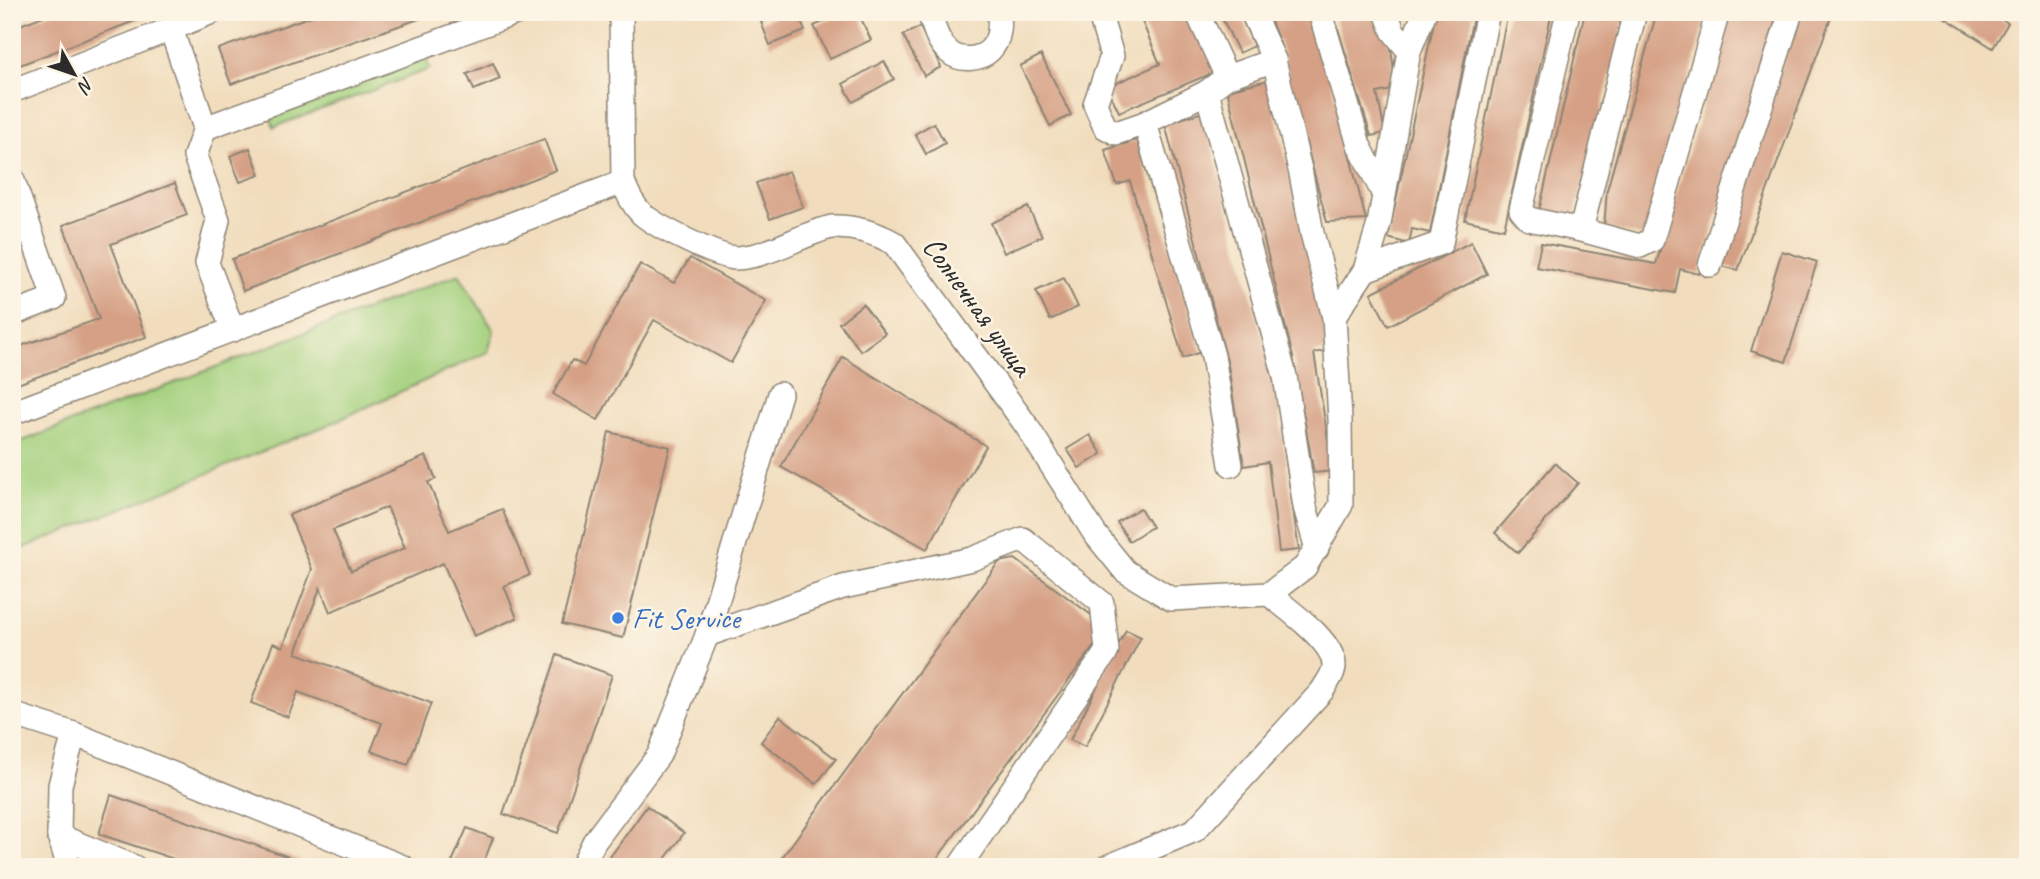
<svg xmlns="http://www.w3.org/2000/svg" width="2040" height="879" viewBox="0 0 2040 879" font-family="Caveat,sans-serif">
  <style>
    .green { fill: #a3d07d; stroke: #677e54; stroke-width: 2 }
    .building { fill: #d5a085; fill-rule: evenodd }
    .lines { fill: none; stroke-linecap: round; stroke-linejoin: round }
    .minor-casing { stroke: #8e8474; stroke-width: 26 }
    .minor { stroke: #fff; stroke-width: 23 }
    .shop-dot { fill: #3f7fe0; stroke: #fcf5e5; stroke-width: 2.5 }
    .labels { text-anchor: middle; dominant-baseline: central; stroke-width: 5; stroke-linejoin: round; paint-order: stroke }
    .street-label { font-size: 30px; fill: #2b2b2b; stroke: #fcf5e5 }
    .shop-label { font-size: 30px; fill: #366cbe; stroke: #fcf5e5; text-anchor: start }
  </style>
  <rect width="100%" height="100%" fill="#fcf5e5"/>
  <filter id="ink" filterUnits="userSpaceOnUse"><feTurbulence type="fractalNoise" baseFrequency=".0143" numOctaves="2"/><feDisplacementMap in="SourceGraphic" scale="14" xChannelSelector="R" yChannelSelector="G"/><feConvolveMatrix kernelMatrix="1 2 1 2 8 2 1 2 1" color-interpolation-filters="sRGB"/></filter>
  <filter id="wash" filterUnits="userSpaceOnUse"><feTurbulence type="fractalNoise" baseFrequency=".00686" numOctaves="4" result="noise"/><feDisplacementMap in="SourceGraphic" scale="28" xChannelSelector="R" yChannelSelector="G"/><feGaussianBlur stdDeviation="1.57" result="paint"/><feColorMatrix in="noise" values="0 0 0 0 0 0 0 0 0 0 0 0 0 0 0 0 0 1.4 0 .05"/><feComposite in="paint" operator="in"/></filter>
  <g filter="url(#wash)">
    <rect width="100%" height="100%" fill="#f1ddbd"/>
    <g class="green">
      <path d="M425,55L430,69L274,127L269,113Z"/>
      <path d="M459,274L494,331L488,352L325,426L12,553V445Z"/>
    </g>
    <g id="blocks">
      <g class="building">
        <path d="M54,12H158L12,68V28Z"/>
        <path d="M323,12L436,13L231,84L218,49Z"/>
        <path d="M785,12H797L805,31L770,45L761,22Z"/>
        <path d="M844,12H858L871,40L830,59L814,26Z"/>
        <path d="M1138,12H1188L1215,72L1119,112L1107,87L1160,64Z"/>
        <path d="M1219,12H1239L1254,46L1239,53Z"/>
        <path d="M1267,12H1312L1315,18L1366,220L1327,222L1280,43Z"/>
        <path d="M1333,12H1377L1391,48L1396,89L1377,93L1385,133L1371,136Z"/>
        <path d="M1436,12H1474L1430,233L1412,229L1409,244L1388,238Z"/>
        <path d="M1508,12H1552L1504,229L1465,220Z"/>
        <path d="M1585,12H1626L1574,218L1539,211Z"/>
        <path d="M1657,12H1707L1647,238L1604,227L1607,190Z"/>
        <path d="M1730,12H1778L1699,274L1680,269L1675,293L1536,267L1541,243L1656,264Z"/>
        <path d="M1799,12H1836L1830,20L1738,270L1717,265Z"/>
        <path d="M1936,12H1991L2008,23L1993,48Z"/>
        <path d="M920,27L941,67L924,76L903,35Z"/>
        <path d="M1041,55L1071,115L1050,126L1020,66Z"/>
        <path d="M884,61L894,79L853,102L843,84Z"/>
        <path d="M493,63L500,79L474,90L467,74Z"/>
        <path d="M1268,80L1329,350L1314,353L1333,471L1314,473L1293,357L1227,90Z"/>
        <path d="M1203,112L1275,385L1299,550L1279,552L1268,462L1244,466L1228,365L1165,124Z"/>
        <path d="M934,123L945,143L926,154L915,134Z"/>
        <path d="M544,139L556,170L243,291L232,259Z"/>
        <path d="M1137,140L1201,352L1183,358L1130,181L1117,185L1105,150Z"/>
        <path d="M250,148L260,175L240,182L230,156Z"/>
        <path d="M789,171L803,207L770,219L756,183Z"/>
        <path d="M175,183L187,215L111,244L146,337L12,386V349L99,319L63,225Z"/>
        <path d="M1028,207L1042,236L1004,253L991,223Z"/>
        <path d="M1471,242L1487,274L1388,326L1371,293Z"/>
        <path d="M1782,251L1817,262L1786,362L1751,351Z"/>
        <path d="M690,258L766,301L731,363L654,320L598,420L553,394L572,360L584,366L640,264L674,283Z"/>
        <path d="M1064,278L1078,307L1050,320L1036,291Z"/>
        <path d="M863,304L885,333L861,351L839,323Z"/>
        <path d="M843,357L986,446L927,549L781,467Z"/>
        <path d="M609,432L670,447L623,638L562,624Z"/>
        <path d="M1090,435L1102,454L1079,468L1067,449Z"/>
        <path d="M426,456L436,479L428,482L449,531L502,509L530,575L504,586L517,618L474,636L443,563L330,612L320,588L296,653L431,703L408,765L371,751L382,723L298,692L288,717L251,703L273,643L283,647L312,569L289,515ZM387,507L405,548L351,571L333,530Z"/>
        <path d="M1555,463L1578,483L1518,553L1495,533Z"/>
        <path d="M1140,508L1152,527L1129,541L1117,522Z"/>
        <path d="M1015,559L1094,617V646L931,867H775L999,562Z"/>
        <path d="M1126,630L1141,637L1085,747L1070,740Z"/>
        <path d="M557,655L612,675L558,833L503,814Z"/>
        <path d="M780,716L836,759L816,784L761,742Z"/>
        <path d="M111,795L315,866V867H198L99,834Z"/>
        <path d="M647,806L684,833L665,859L675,867H623L610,857Z"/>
        <path d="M467,828L493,838L482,867H464L452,862Z"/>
      </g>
    </g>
  </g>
  <g filter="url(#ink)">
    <use href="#blocks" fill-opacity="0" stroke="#8e8474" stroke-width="2"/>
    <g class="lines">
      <defs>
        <g id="minor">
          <path d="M212,12L171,29L205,128L195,156L218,220L207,263L233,330"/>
          <path d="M621,12L623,182C628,194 632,204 642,214C657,227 715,256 735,258C739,258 746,257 751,256C779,251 804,233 832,227C853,226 876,233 894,243L1026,425L1095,534L1125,571L1171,599L1269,594"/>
          <path d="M929,12C934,27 937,42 949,52C960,62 980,60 990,50C1000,40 1001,24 998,12"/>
          <path d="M1099,12L1112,56L1095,104L1105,127L1116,133L1145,123L1207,92L1227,77L1274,60"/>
          <path d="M1197,12L1227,77"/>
          <path d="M1252,12L1274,60L1301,174L1312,233L1334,317L1340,419L1341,505L1305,567L1269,594"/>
          <path d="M1320,12L1359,145L1384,195"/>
          <path d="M1386,12L1393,31L1409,51"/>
          <path d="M1568,12L1521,210L1529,219L1581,230L1640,246L1652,240L1718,12"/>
          <path d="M12,91L171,29"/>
          <path d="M1207,92L1285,376L1305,507L1317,549"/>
          <path d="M1145,123L1213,356L1231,465"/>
          <path d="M205,128L518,12"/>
          <path d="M12,178L54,298L12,314"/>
          <path d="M1581,230L1635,12"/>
          <path d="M1710,265L1791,12"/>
          <path d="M1365,270L1441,243L1488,12"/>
          <path d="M1334,317L1365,270L1379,224L1409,51L1425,12"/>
          <path d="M12,413L623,182"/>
          <path d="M707,635L843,587L972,559L1023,539L1102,603L1107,651L959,867"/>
          <path d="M12,714L74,734L403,867"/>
          <path d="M74,734L60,785L59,836L134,867"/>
          <path d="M59,836L69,867"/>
          <path d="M582,867L594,842L659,755L707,635L780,394"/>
          <path d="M1107,867L1195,830L1322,691C1326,684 1334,674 1334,666C1335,642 1287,609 1269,594"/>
        </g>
      </defs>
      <use href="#minor" class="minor-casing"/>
      <use href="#minor" class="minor"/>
    </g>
  </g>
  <circle class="shop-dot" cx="618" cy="618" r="7"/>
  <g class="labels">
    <g class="street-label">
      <text transform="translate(978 306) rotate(54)">Солнечная улица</text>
    </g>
    <g class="shop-label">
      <text x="632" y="618">Fit Service</text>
    </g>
  </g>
  <rect width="2040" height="879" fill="none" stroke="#fcf5e5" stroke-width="42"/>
  <g transform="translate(74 74) rotate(130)" stroke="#fcf5e5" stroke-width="5" paint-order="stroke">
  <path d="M0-5L12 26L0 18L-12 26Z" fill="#2b2b2b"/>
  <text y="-10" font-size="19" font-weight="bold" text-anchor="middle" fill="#2b2b2b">N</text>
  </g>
</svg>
